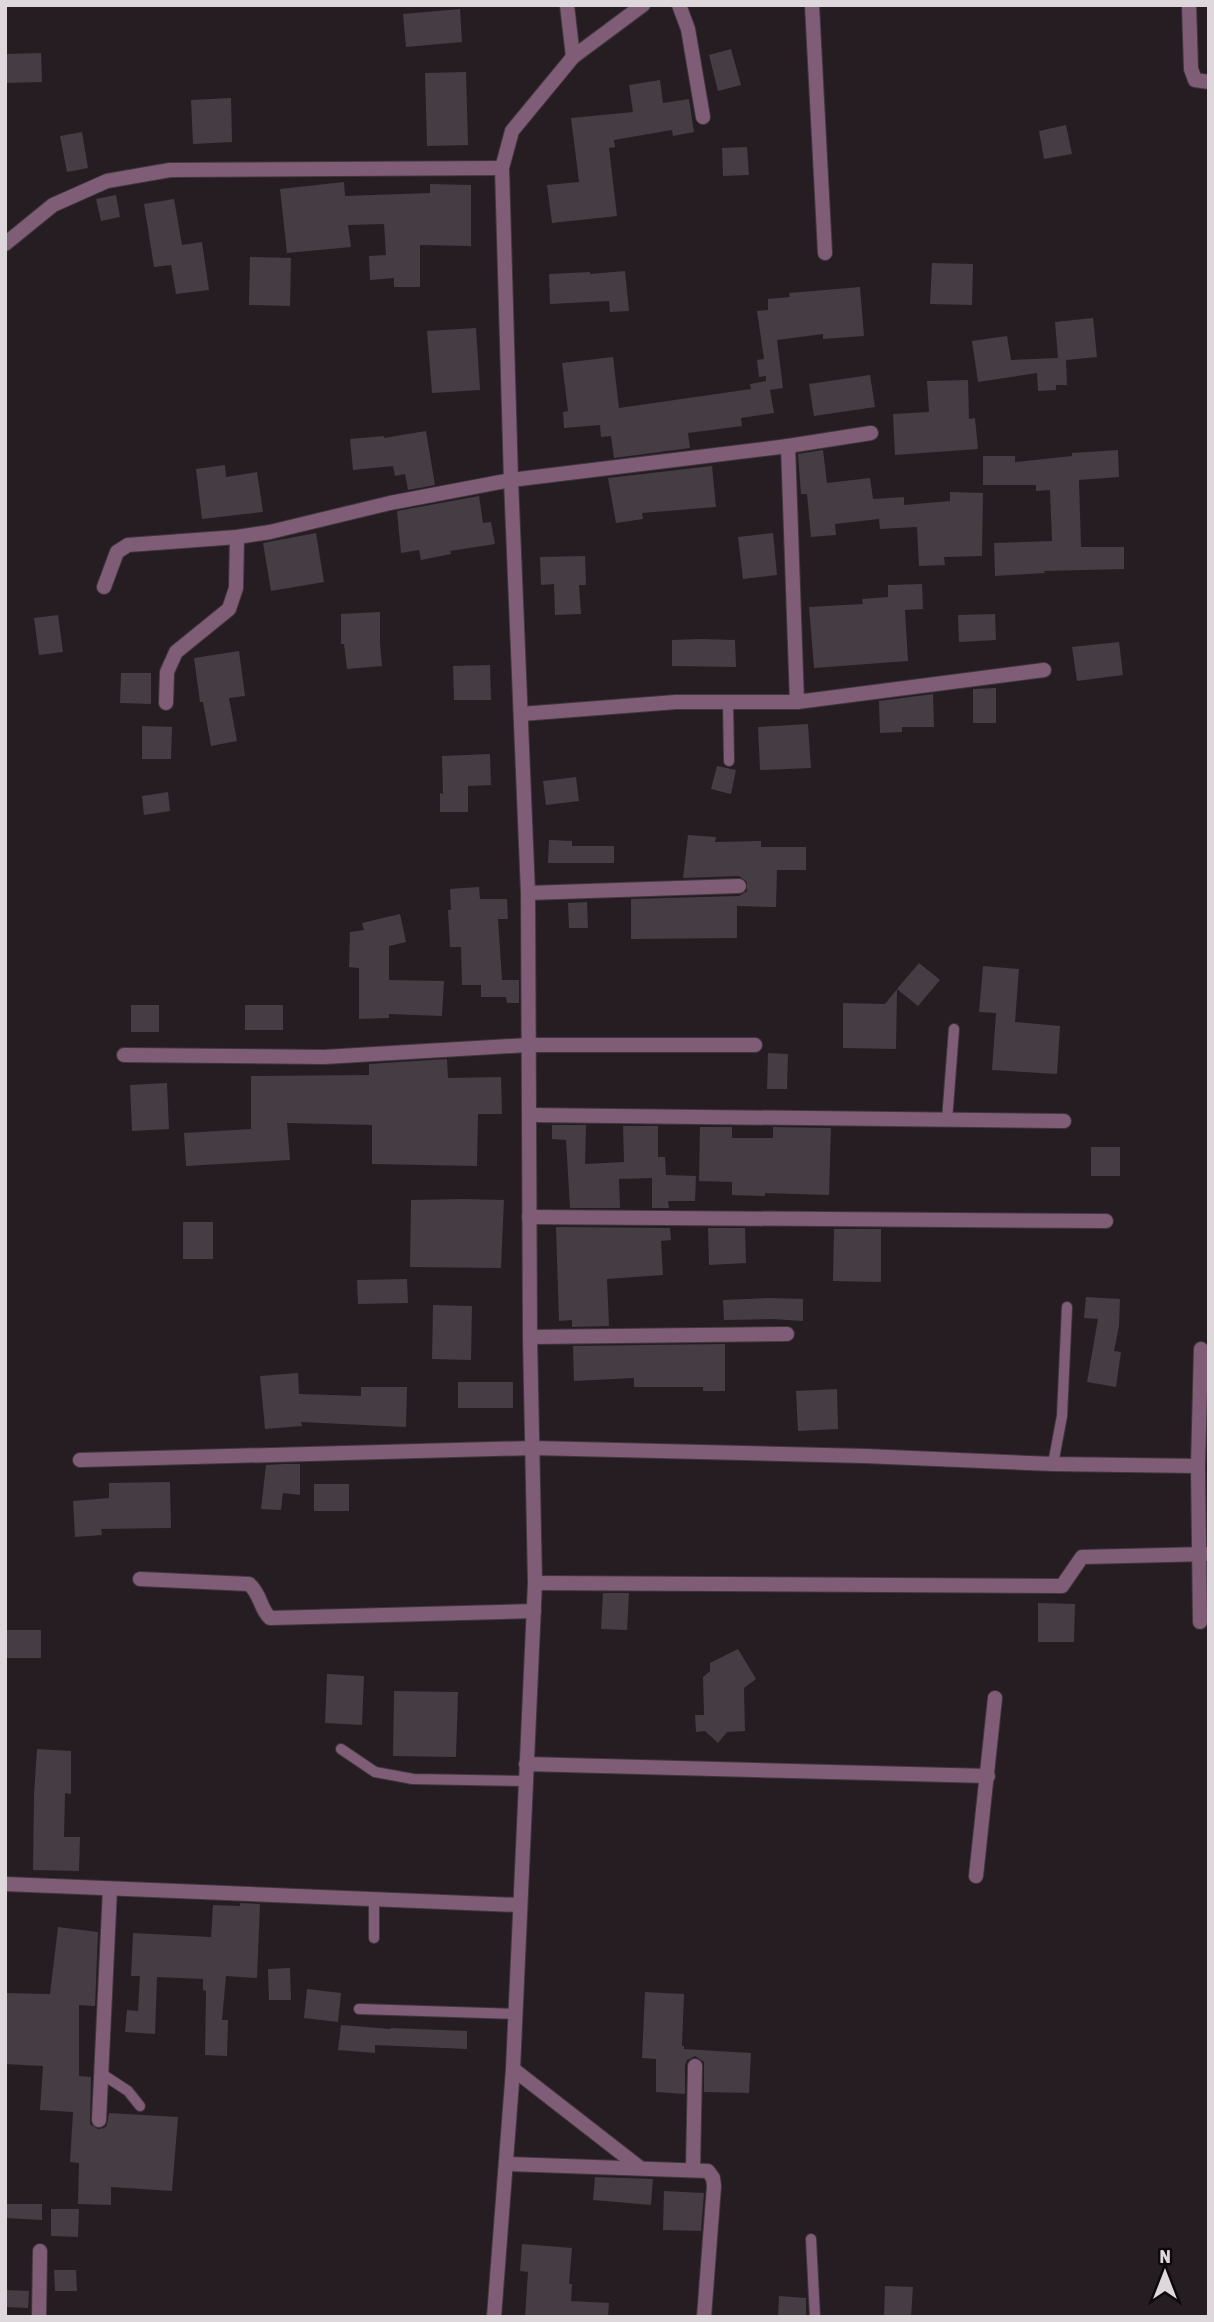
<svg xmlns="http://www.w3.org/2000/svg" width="1214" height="2322" viewBox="0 0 1214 2322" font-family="'Asap Condensed',sans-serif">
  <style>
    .building { fill: #463c44 }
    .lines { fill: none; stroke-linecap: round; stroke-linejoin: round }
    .service-casing { stroke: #40373d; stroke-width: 12 }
    .minor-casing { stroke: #40373d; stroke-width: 16 }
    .service { stroke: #805d77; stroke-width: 10 }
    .minor { stroke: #805d77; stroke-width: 14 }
  </style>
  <rect width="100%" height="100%" fill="#261d23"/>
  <g class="building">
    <path d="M460,9L462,42L406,47L403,14Z"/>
    <path d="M731,49L741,85L718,91L709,55Z"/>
    <path d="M41,53L42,82L5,83V54Z"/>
    <path d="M466,72L468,145L427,146L425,73Z"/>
    <path d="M660,80L663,103L689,99L694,132L673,136L672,130L614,140L615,147L609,148L617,216L552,223L547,185L579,182L571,118L633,112L629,85Z"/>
    <path d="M231,98L232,142L193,144L191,100Z"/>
    <path d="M1066,125L1072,154L1044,159L1039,131Z"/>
    <path d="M82,132L88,168L67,172L60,136Z"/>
    <path d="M747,147L749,175L723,176L722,148Z"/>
    <path d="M344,182L345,196L430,193V184L471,185V246L420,245V287H394V278L370,280L369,256L386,255L384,224L348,225L351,247L287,253L280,189Z"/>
    <path d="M116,195L120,217L101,221L96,199Z"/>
    <path d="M174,199L182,245L202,242L209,290L176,294L171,265L154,267L144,204Z"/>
    <path d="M250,257L291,258L290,306L249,305Z"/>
    <path d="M932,263L973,264L972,305L930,304Z"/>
    <path d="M625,271L629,311L610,312L609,301L550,304L549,274L590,272V274Z"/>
    <path d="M860,287L864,336L823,339V334L777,340L783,388L770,390L774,413L741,418L742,426L688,433L690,448L614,458L611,436L601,437L600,425L564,428L563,412L568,411L562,363L613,357L619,408L751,389L750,384L766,381V376L759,377L757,360L764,359L757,311L768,310V299L790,297L789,293Z"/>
    <path d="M1093,318L1097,357L1066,360L1067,385H1056V390L1038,391L1037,373L978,382L972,341L1007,336L1011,360L1058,358L1055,322Z"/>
    <path d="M476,328L480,390L432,393L427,331Z"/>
    <path d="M870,375L875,407L814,416L809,384Z"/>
    <path d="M968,380L969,419L975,418L978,449L895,455L893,414L929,412L927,381Z"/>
    <path d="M426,431L435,485L408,490L405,474L395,476L393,466L353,470L350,439L384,436V438Z"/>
    <path d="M823,450L827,483L870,478L873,499L904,497V505L950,501V492L983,493L982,556L944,557L945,565L919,566L917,527L880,529L879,519L835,524L836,535L811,537L807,494H801L798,454Z"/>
    <path d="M1118,450L1119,477L1079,480L1081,547H1124V569L1044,571L1045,573L995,576L994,543L1052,541L1050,490L1036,491V485H983V456H1015V462L1072,456V453Z"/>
    <path d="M225,465L226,477L257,472L263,512L202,519L196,469Z"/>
    <path d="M712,466L716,507L642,513L643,519L616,523L608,478Z"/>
    <path d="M479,496L483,523L491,522L495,544L450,551L451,554L421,560L419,550L401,553L397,511Z"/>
    <path d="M316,533L324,582L271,591L263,543Z"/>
    <path d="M773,533L777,575L743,579L738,537Z"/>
    <path d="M585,556L586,585H579L581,614L555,615L554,584L541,585L540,557Z"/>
    <path d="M922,584L923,609L905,610L908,661L814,668L809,607L863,604L862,599L888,597V585Z"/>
    <path d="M380,612V643L382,666L347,669L344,644H341V614Z"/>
    <path d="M995,614L996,640L959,642L958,615Z"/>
    <path d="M58,615L63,652L39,655L34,618Z"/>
    <path d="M701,639L735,640L736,667L672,666V640Z"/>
    <path d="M1119,642L1123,675L1077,681L1072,647Z"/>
    <path d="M239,651L245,696L229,698L237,741L211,746L203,702H200L194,658Z"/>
    <path d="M490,665L491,700H454L453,666Z"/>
    <path d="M121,673H151V704L120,703Z"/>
    <path d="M996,688V723H973V689Z"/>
    <path d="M933,694L934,727H902V732L880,733L879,701Z"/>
    <path d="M808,724L811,768L760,770L758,727Z"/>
    <path d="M142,726L172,727L171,759H142Z"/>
    <path d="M490,754L491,785L468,786V812H440V793L443,794L442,756Z"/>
    <path d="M717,766L736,770L731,794L711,789Z"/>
    <path d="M576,777L579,801L546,805L543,781Z"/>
    <path d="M168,792L170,811L144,815L142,796Z"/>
    <path d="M688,835L716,837L715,842L761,841V847H806V870H777L776,907L737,906V938L631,939V899L739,896L747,891V882L739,876L683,878Z"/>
    <path d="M549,840L572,841V846H614V863H548Z"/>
    <path d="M479,887L480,899H507L508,919H498L502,980H519V1003H507L506,997H481V985H462L461,947H450L448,910H451L450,889Z"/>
    <path d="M587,902L588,928H569L568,903Z"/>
    <path d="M400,914L406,942L389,946V980L444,981L442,1016L389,1014V1018L359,1019V968L349,967L350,932L364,930L362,923Z"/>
    <path d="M919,963L940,980L918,1006L897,989Z"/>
    <path d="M983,966L1019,969L1015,1022L1060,1026L1057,1074L992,1070L996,1013L979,1012Z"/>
    <path d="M897,989L896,1049L843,1048V1003L885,1004Z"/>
    <rect x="131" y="1005" width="28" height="27"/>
    <rect x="245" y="1005" width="38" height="25"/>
    <path d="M768,1053L788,1054L787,1089H767Z"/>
    <path d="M447,1059L448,1078L501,1077L502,1114H478L477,1166L372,1164V1125L287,1123L290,1160L186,1166L184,1133L251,1129V1076L369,1075V1064Z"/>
    <path d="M167,1083L169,1129L132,1131L130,1085Z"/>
    <path d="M552,1125H586L585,1164L624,1162L623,1126H658V1157H665L666,1175L696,1176L695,1201H668L669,1208H652V1178L619,1179L620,1208H570L566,1140L552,1139Z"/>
    <path d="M700,1127H732V1138H773V1127L831,1128L829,1195L765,1193V1196L732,1195V1182L699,1181Z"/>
    <rect x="1091" y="1147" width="29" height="29"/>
    <path d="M463,1199L504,1200L501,1268L410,1267L411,1200Z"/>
    <rect x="183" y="1222" width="30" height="37"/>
    <path d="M556,1227L670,1228L671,1240L661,1241L663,1275L607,1279L609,1326L572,1327V1320L559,1321Z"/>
    <path d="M708,1228H745L746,1263L709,1265Z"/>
    <path d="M834,1229H881V1282L833,1281Z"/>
    <path d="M407,1279L408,1303L358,1304L357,1280Z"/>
    <path d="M1086,1297L1120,1299L1119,1326L1114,1351L1121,1352L1116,1387L1087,1382L1098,1319L1084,1318Z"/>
    <path d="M770,1298L803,1299V1321L772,1319L724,1320L723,1300Z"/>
    <path d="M433,1305L472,1306L471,1360L432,1359Z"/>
    <path d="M725,1344V1391H703V1387H634V1378L574,1381L573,1346Z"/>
    <path d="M298,1373L299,1394L361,1396V1387H407L406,1427L301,1422L302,1426L265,1429L260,1376Z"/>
    <rect x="458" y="1382" width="55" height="26"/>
    <path d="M837,1389L838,1429L798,1431L796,1391Z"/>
    <path d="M284,1464H300V1495L283,1493L281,1510L261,1509L266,1465Z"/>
    <path d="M170,1482L171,1528L101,1529L102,1535L75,1537L73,1501L109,1498V1483Z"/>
    <rect x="314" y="1484" width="35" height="27"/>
    <path d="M603,1593H629L627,1630L601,1629Z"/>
    <path d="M1038,1603L1075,1604L1074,1642H1038Z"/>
    <rect x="7" y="1630" width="34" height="28"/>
    <path d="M738,1649L756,1679L744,1688L745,1731L727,1732L718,1743L705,1731L696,1732L695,1715H704L703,1677L710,1671V1663Z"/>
    <path d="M327,1674L364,1676L362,1725L325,1723Z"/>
    <path d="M394,1691L458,1692L456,1757L393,1756Z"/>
    <path d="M37,1749L71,1751V1794L65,1793L64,1837H80L79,1871L33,1870L34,1795Z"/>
    <path d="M240,1903L260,1904L257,1978L226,1976L222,2020H228L227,2056L205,2055L206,1991L203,1990V1979L157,1977L155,2034L125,2032L127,2010L138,2011L140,1976H131L133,1933L211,1937L213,1905L240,1906Z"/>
    <path d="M58,1927L98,1932L95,2006L79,2005V2076L91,2077L90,2124L98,2129L104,2128L107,2125L109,2113L178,2117L172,2191L111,2187V2205L78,2204L79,2163L70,2162L73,2112L40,2110L43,2066L5,2064V1993L50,1994Z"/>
    <path d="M290,1968L291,2000H269L268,1969Z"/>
    <path d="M307,1989L341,1993L338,2022L304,2018Z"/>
    <path d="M645,1992L684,1994L682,2046H684V2049L751,2053L749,2093L704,2092V2062L695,2056L687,2060L685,2065V2094L656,2092V2059L642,2058Z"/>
    <path d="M341,2025L390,2029L391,2028L467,2031V2049L375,2045V2053L338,2050Z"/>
    <path d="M595,2177L653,2179L651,2205L593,2200Z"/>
    <path d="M664,2191L704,2193L701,2231L663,2230Z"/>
    <path d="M5,2204H42V2220L5,2218Z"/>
    <path d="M51,2209H79L78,2237L51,2236Z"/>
    <path d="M522,2244L572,2248L569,2284H572L571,2301L609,2303L608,2317H525L528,2272L520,2271Z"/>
    <path d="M54,2270H76L77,2291H55Z"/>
    <path d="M885,2286L913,2287L911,2317H884Z"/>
    <path d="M5,2290L29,2291L28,2308L5,2307Z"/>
    <path d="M779,2296L806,2298V2317H778Z"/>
  </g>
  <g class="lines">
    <defs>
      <g id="service">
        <path d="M728,703L729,761"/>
        <path d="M947,1120L954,1029"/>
        <path d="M1053,1464L1062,1416L1067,1307"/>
        <path d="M341,1749L375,1772L413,1779L525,1781"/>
        <path d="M374,1899V1938"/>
        <path d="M359,2009L514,2014"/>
        <path d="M102,2074L128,2091L140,2106"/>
        <path d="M811,2239L815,2317"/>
      </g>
      <g id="minor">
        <path d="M567,5L573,57"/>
        <path d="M679,5L688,29L703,117"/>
        <path d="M812,5L825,253"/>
        <path d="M1189,5L1191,69L1195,80L1209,82"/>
        <path d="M5,244L53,205L107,181L170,170L502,168"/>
        <path d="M788,446L871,433"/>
        <path d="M104,587L117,552L128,545L237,537L270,532L390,503L511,480L788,446L797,702"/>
        <path d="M166,703L167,672L176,652L229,609L236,588L237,537"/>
        <path d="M521,714L676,702H797L1044,670"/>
        <path d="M528,893L739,886"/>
        <path d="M124,1055L324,1057L528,1045H755"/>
        <path d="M529,1115L1064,1121"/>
        <path d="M529,1217L1106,1221"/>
        <path d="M530,1337L787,1334"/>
        <path d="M80,1460L533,1448L865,1456L1053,1464L1198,1466L1201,1349"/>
        <path d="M1198,1466L1200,1622"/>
        <path d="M140,1579L249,1584C261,1594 260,1609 270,1618L534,1611"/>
        <path d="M535,1583L1062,1586L1082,1557L1209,1554"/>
        <path d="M526,1764L988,1776"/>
        <path d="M976,1876L995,1698"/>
        <path d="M5,1884L519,1905"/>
        <path d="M513,2069L639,2167"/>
        <path d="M99,2120L110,1889"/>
        <path d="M506,2164L708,2171L713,2178L714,2186L704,2317"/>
        <path d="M693,2169L695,2066"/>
        <path d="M39,2317L40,2251"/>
        <path d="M494,2317L513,2069L535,1583L530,1337L528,893L511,480L502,168L512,131L573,57L643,5"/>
      </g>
    </defs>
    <use href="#service" class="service-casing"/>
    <use href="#minor" class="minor-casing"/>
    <use href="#service" class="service"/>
    <use href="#minor" class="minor"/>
  </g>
  <rect width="1214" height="2322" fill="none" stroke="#ded8dd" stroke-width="14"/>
  <g transform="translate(1165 2273)" stroke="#0c080b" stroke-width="5" paint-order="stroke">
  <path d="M0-5L12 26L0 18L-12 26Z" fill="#ded8dd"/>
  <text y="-10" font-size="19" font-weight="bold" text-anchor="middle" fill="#ded8dd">N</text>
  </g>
</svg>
